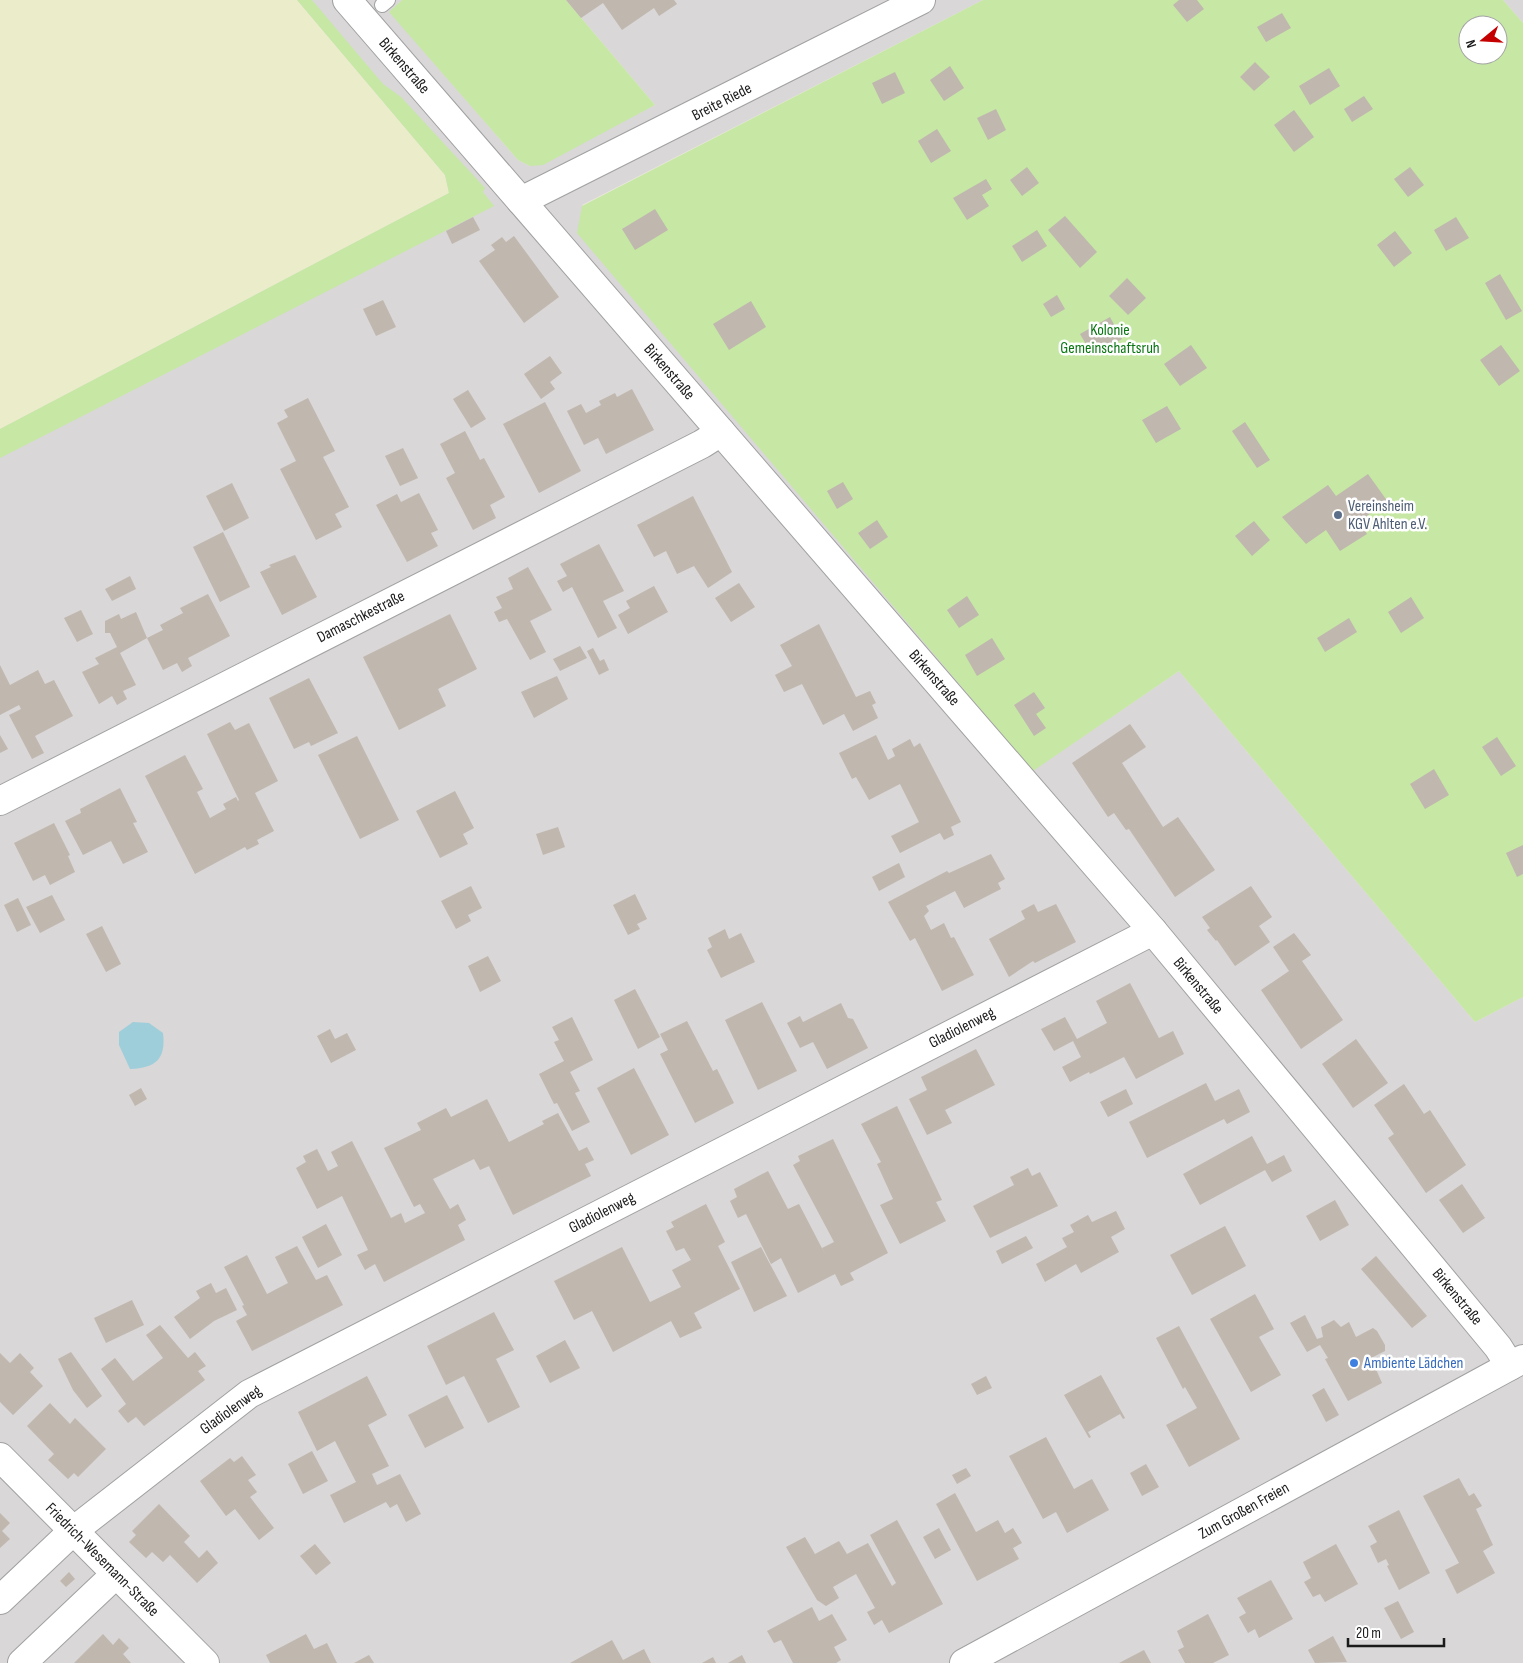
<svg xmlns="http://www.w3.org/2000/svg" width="1523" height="1663" viewBox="0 0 1523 1663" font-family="'Sofia Sans Condensed',sans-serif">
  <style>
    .residential { fill: #d9d7d7 }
    .farmland { fill: #eaecca }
    .grass { fill: #c6e8a4; fill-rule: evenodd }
    .water { fill: #9fcedb }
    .building { fill: #c0b7af }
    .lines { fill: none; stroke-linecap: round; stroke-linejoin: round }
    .lane-casing { stroke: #a1a1a1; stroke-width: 16 }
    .street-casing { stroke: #a1a1a1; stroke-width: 30 }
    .lane { stroke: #fff; stroke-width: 14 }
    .street { stroke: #fff; stroke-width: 28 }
    .service-dot { fill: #5c6f8a; stroke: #fff; stroke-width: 2 }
    .shop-dot { fill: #3f7fe0; stroke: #fff; stroke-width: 2 }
    .labels { text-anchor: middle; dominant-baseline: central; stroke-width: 5; stroke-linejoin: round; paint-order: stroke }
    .street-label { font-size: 16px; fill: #1a1a1a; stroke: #fff }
    .park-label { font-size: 16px; fill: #0a7613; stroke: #fff }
    .service-label { font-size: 16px; fill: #4e5e75; stroke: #fff; text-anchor: start }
    .shop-label { font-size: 16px; fill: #366cbe; stroke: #fff; text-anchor: start }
  </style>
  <rect width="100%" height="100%" fill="#ece8df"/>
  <g class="residential">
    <path d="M297,0H402L390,12L518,160L530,166L655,105L566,0H983L582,205L1032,771L1179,671L1475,1022L1523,997V1663H0V429L449,193L445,175Z"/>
    <path d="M1503,0H1523V23Z"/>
  </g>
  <path class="farmland" d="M0,0H297L445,175L449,193L0,429Z"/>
  <g class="grass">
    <path d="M297,0H312L383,84L401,97L485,188L483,192L494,206L0,458V429L449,193L445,175Z"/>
    <path d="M402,0H566L655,105L543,165L530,166L518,160L389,12Z"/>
    <path d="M983,0H1503L1523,23V997L1475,1022L1179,671L1033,771L577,233L582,206ZM1468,25H1498V55H1468Z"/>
  </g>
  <path class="water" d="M133,1022L149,1023L163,1033C166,1059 156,1068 130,1069L119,1045V1032Z"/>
  <g class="building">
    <path d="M566,0H674L677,4L659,16L654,8L622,30L603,3L581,18Z"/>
    <path d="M1179,0H1197L1204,9L1187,22L1173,5Z"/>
    <path d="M1282,13L1291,28L1266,42L1257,27Z"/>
    <path d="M1255,62L1270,77L1254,91L1240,77Z"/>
    <path d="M950,66L964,88L944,101L930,80Z"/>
    <path d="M1329,68L1340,86L1310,105L1299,86Z"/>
    <path d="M895,72L905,93L882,104L872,83Z"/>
    <path d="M1364,96L1373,109L1352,122L1344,109Z"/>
    <path d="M996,109L1006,130L988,140L977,118Z"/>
    <path d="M1294,110L1314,137L1294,152L1274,125Z"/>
    <path d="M937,129L951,151L931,163L918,141Z"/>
    <path d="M1027,167L1039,183L1022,196L1010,180Z"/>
    <path d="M1410,167L1424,185L1408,197L1394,179Z"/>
    <path d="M986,179L992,189L982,195L989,206L967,220L953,198Z"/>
    <path d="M655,209L668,230L635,250L622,229Z"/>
    <path d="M1065,216L1097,252L1080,268L1048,230Z"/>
    <path d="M473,217L480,230L452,244L446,231Z"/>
    <path d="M1456,217L1469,238L1446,251L1434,230Z"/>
    <path d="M1037,230L1047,246L1022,262L1012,246Z"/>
    <path d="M1395,231L1412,253L1394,267L1377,245Z"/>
    <path d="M514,236L559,297L524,323L479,261L495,250L491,245L502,237L506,242Z"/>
    <path d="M1500,274L1522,311L1506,320L1485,283Z"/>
    <path d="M1127,278L1146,298L1128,315L1109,296Z"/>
    <path d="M1057,295L1065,309L1051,317L1043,304Z"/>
    <path d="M383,300L396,327L376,336L363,309Z"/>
    <path d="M751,301L766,327L729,350L713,324Z"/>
    <path d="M1110,317L1122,339L1093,356L1080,334Z"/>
    <path d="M1191,345L1207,368L1180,386L1164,364Z"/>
    <path d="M1501,345L1520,371L1499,386L1480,360Z"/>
    <path d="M550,356L562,373L550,382L555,389L541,399L524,374Z"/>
    <path d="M632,389L654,430L606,454L598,438L584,445L567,411L581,404L586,413L601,405L599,401L615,393L617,397Z"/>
    <path d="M468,390L486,419L471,428L453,399Z"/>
    <path d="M308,398L335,451L323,457L349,507L335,514L342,527L316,540L280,469L296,461L277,423L288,417L284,410Z"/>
    <path d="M545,402L581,471L539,493L503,424Z"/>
    <path d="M1167,406L1181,429L1156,443L1142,420Z"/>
    <path d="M1245,422L1270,460L1257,468L1232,431Z"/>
    <path d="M465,431L480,460L484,458L505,497L490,505L496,518L473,530L446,478L455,473L440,444Z"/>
    <path d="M403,448L418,478L400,486L385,456Z"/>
    <path d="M1368,474L1388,502L1359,521L1367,534L1340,551L1326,530L1306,544L1282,517L1328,485L1336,496Z"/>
    <path d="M843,482L853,499L837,509L827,491Z"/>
    <path d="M232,483L249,518L224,531L206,496Z"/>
    <path d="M419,493L438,530L431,533L438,546L407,562L376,505L397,494L401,502Z"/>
    <path d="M693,496L732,572L708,588L694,566L677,574L666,551L654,557L637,525Z"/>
    <path d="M877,520L888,537L870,549L858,533Z"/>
    <path d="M1254,521L1270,540L1252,556L1235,536Z"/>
    <path d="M223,532L250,587L220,602L193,547Z"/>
    <path d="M599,544L624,591L603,601L617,628L598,638L572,587L563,592L557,581L567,576L560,564Z"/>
    <path d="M295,555L317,597L282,615L260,572L271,567L269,565Z"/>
    <path d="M528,567L552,610L530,621L546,652L530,660L507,619L499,622L494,612L502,608L496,597L513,589L508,578Z"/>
    <path d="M130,576L136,589L112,601L105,589Z"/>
    <path d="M739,583L755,607L731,622L715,598Z"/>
    <path d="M654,586L668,612L628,634L618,615L630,608L626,601Z"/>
    <path d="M208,594L230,636L188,658L192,666L182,672L177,663L163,670L147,638L163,630L160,625L183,613L180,608Z"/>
    <path d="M967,596L979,615L959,628L947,610Z"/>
    <path d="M1411,597L1424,618L1401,633L1388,612Z"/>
    <path d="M81,610L93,634L77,642L64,618Z"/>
    <path d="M136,612L147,638L120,653L136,685L123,691L127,699L117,705L112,696L99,704L82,672L99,664L95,658L117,647L110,633H105V621L119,614L121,619Z"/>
    <path d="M450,614L477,669L438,689L446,706L399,730L363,657Z"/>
    <path d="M1349,618L1357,632L1325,652L1317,638Z"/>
    <path d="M819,624L856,697L870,691L876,703L872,705L878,718L853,731L844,714L823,725L802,684L784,692L775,675L792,666L780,645Z"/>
    <path d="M992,638L1005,659L977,676L965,655Z"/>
    <path d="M580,646L587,658L560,671L553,659Z"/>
    <path d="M593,648L600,661L604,659L609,670L599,675L587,651Z"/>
    <path d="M0,665L10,685L38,670L45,684L54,680L73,716L35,736L44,753L32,759L9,715L21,709L19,705L0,715Z"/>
    <path d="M557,676L568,699L534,718L521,692Z"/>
    <path d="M309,678L338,733L311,746L309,742L294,749L269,698Z"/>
    <path d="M1034,692L1045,708L1036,714L1046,728L1034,736L1014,705Z"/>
    <path d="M230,722L235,730L249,723L278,781L255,793L274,831L257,840L259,844L247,850L245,847L195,874L145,776L185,755L203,789L197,792L210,818L226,809L223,804L236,797L238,801L239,800L207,734Z"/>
    <path d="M1130,724L1146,747L1122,763L1163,827L1178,817L1215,870L1175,897L1129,829L1126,830L1114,813L1108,817L1072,763Z"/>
    <path d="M0,735L8,749L0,753Z"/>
    <path d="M876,735L888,760L895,756L892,749L910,739L914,747L920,743L961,822L951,827L954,835L944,840L940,833L900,853L891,836L919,822L900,784L869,800L856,777L852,779L839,753Z"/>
    <path d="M357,736L399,820L360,839L318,755Z"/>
    <path d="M1497,737L1516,766L1501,776L1482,747Z"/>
    <path d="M1434,769L1449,795L1425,809L1410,784Z"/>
    <path d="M120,788L137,822L133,823L148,852L123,864L111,841L83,855L65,821L81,813L80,809Z"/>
    <path d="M455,791L474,828L463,834L468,844L440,858L416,811Z"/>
    <path d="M54,823L70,855L68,856L75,872L50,885L45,875L33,881L14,843Z"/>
    <path d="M558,827L565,847L543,855L536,834Z"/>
    <path d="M1523,845V874L1517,877L1506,853Z"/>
    <path d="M991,854L1005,879L998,883L1001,889L964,908L955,891L926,906L929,911L924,916L931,930L944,923L951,938L954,937L974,975L942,991L915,938L910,941L888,902L947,871L949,873Z"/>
    <path d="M899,863L905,877L879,891L872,877Z"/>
    <path d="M471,886L482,908L468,915L471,921L456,929L441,901Z"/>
    <path d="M1251,886L1272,917L1259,926L1270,942L1235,966L1217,940L1216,941L1207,930L1210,928L1202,917Z"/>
    <path d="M635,894L647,919L637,924L640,929L628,935L613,905Z"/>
    <path d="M52,895L65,920L40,933L26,907Z"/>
    <path d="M18,898L31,925L17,932L4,905Z"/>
    <path d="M1034,904L1038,912L1056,904L1076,942L1035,963L1033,961L1009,977L989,939L1025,919L1021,911Z"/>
    <path d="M102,926L121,964L106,972L86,934Z"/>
    <path d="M725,929L729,939L741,933L755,962L721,978L707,950L712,947L708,938Z"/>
    <path d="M1294,933L1311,955L1302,961L1343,1020L1301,1049L1261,990L1289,971L1273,947Z"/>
    <path d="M488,956L501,981L480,992L468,966Z"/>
    <path d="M1130,983L1159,1038L1173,1031L1184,1054L1136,1079L1124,1057L1090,1074L1089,1072L1070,1082L1062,1067L1081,1057L1073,1041L1054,1051L1041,1029L1065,1017L1077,1039L1107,1023L1096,1001Z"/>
    <path d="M635,989L660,1037L638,1049L614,1000Z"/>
    <path d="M762,1002L797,1071L758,1090L725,1020Z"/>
    <path d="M841,1003L848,1018L853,1019L868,1048L827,1069L813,1042L800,1048L787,1023L800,1016L803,1022Z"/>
    <path d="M572,1017L593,1060L570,1072L580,1091L575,1093L590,1122L572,1131L557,1103L554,1104L539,1074L564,1061L554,1042L559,1040L552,1027Z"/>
    <path d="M687,1021L713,1071L717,1069L734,1103L695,1123L660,1054L668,1050L660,1034Z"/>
    <path d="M330,1029L335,1039L347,1033L356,1050L331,1063L317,1036Z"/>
    <path d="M1356,1039L1388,1083L1353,1108L1322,1064Z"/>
    <path d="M976,1049L995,1085L945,1110L952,1123L927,1135L909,1099L927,1090L921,1077Z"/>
    <path d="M634,1068L669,1135L631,1155L597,1088Z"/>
    <path d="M1206,1083L1215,1101L1239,1089L1250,1112L1227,1124L1224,1119L1147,1158L1129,1122Z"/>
    <path d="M1404,1084L1424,1114L1430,1110L1466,1165L1426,1193L1388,1138L1394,1134L1374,1105Z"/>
    <path d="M141,1088L147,1099L135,1106L129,1095Z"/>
    <path d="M1126,1089L1133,1104L1108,1117L1100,1102Z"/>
    <path d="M487,1099L509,1142L544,1124L542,1121L558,1113L579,1151L587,1147L594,1160L585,1164L591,1176L513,1215L489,1166L480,1170L474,1159L433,1179L450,1209L458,1204L466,1220L458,1225L465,1240L384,1282L375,1264L365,1270L357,1255L368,1250L342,1196L317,1209L296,1168L306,1162L303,1156L317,1149L328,1171L338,1166L331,1152L352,1141L391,1218L401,1213L405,1223L425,1213L420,1204L414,1207L384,1148L421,1130L417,1123L446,1108L451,1117Z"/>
    <path d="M897,1106L942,1200L936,1202L946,1221L900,1244L880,1205L893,1199L877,1164L881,1162L861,1124Z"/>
    <path d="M1252,1136L1267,1164L1284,1155L1292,1171L1272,1182L1265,1170L1200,1205L1183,1174Z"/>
    <path d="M833,1139L888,1253L850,1273L854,1280L841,1286L835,1274L798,1293L781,1258L771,1264L746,1214L738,1218L730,1201L737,1197L734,1189L768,1171L788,1209L799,1204L826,1256L822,1248L834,1242L793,1165L800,1161L798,1156Z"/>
    <path d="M1028,1168L1032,1176L1040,1172L1058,1206L990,1238L973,1206L1014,1185L1010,1177Z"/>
    <path d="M1462,1184L1485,1218L1463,1233L1439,1200Z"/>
    <path d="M1335,1200L1349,1225L1320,1241L1306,1216Z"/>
    <path d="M706,1204L725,1242L718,1246L740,1289L694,1313L702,1328L680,1338L671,1321L613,1352L592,1311L574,1320L554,1281L622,1247L650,1302L681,1287L672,1270L691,1260L684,1248L676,1251L666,1231L674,1227L671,1222Z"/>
    <path d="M1116,1211L1125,1229L1111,1237L1119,1252L1081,1273L1076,1264L1045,1282L1036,1264L1067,1247L1062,1238L1074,1232L1070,1225L1088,1215L1092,1222Z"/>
    <path d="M326,1224L342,1255L318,1268L302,1237Z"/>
    <path d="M1225,1226L1246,1266L1192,1295L1170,1255Z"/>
    <path d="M1026,1236L1033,1248L1002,1264L996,1251Z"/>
    <path d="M297,1246L316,1280L327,1275L343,1305L252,1351L236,1321L247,1315L242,1306L244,1305L224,1267L247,1255L267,1294L288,1283L275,1257Z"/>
    <path d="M761,1247L787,1296L754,1312L731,1262Z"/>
    <path d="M1376,1256L1427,1316L1412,1328L1361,1269Z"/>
    <path d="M211,1283L216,1293L226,1288L237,1310L214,1321L190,1339L174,1317L200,1298L196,1291Z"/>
    <path d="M1255,1294L1274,1329L1259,1337L1281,1375L1251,1392L1210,1319Z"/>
    <path d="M132,1300L144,1325L106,1343L94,1318Z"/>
    <path d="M494,1312L514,1350L496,1359L520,1407L488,1423L464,1376L446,1385L427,1346Z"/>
    <path d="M1305,1315L1317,1339L1323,1337L1321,1327L1334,1320L1341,1327L1349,1322L1356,1337L1373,1328L1377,1331L1385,1345V1351L1371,1358L1382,1383L1348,1401L1325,1359L1328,1358L1320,1345L1307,1352L1290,1323Z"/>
    <path d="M160,1325L188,1358L195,1352L206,1366L198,1371L205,1380L144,1426L136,1417L128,1423L118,1411L126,1404L101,1369L115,1358L133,1381L163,1358L146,1335Z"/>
    <path d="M1179,1326L1240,1439L1189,1467L1166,1425L1197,1408L1185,1387L1183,1389L1156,1338Z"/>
    <path d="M565,1340L580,1368L550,1383L536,1356Z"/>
    <path d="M71,1352L102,1396L87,1408L73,1390L58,1359Z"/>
    <path d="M0,1353L10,1363L20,1353L34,1368L30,1372L43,1386L13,1415L0,1402Z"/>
    <path d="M1101,1375L1125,1418L1123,1419L1120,1414L1088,1432L1091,1437L1089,1438L1064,1395Z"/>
    <path d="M367,1376L387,1415L368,1425L389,1466L372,1474L377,1485L400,1474L421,1514L406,1522L397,1504L390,1508L386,1502L344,1523L330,1495L356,1482L335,1441L317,1451L298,1412Z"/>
    <path d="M986,1376L992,1388L977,1395L971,1384Z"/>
    <path d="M1324,1388L1339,1415L1326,1422L1312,1395Z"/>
    <path d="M447,1395L464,1428L425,1448L408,1415Z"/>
    <path d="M50,1403L70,1424L75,1418L106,1449L78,1477L74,1473L68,1479L48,1460L54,1454L27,1426Z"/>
    <path d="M1046,1437L1074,1489L1092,1479L1109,1510L1067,1533L1056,1512L1043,1519L1009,1456Z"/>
    <path d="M312,1451L328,1481L303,1494L288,1464Z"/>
    <path d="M242,1456L256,1475L248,1480L257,1492L250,1497L274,1528L259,1540L235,1509L226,1516L200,1481L230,1458L234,1462Z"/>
    <path d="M1146,1464L1159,1487L1142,1496L1130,1473Z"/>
    <path d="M966,1468L971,1476L957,1484L952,1475Z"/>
    <path d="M1459,1478L1469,1496L1474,1493L1482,1506L1476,1509L1493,1545L1483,1551L1495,1573L1457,1594L1445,1570L1459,1563L1423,1496Z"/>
    <path d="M955,1493L976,1532L998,1520L1005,1533L1013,1528L1022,1543L1013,1548L1019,1559L977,1581L936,1504Z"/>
    <path d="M159,1504L190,1536L184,1542L199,1558L207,1550L218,1563L197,1583L170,1555L163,1562L152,1552L146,1558L129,1542L136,1535L132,1531Z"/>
    <path d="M1399,1510L1430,1573L1399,1590L1387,1566L1389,1565L1386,1559L1378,1563L1370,1546L1377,1542L1368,1526Z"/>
    <path d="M0,1513L10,1523L2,1531L10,1539L0,1548Z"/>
    <path d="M897,1520L943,1604L889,1633L882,1620L874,1625L867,1612L875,1608L856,1574L833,1587L839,1598L826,1606L817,1600L786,1547L805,1537L815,1554L839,1541L847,1554L868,1543L892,1586L896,1583L870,1535Z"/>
    <path d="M939,1528L951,1550L935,1559L923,1537Z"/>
    <path d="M315,1544L331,1563L316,1575L300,1556Z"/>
    <path d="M1336,1544L1358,1584L1325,1602L1320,1594L1313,1597L1304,1582L1311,1578L1303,1562Z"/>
    <path d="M69,1572L75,1579L66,1587L60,1581Z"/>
    <path d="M1271,1580L1293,1619L1259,1638L1255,1629L1248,1633L1239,1617L1246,1613L1237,1598Z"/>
    <path d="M1398,1601L1414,1632L1401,1639L1384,1608Z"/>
    <path d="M812,1607L819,1621L832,1614L847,1640L834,1647L841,1660L836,1663H793L781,1640L774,1643L767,1631Z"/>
    <path d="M1208,1614L1229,1655L1213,1663H1185L1178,1650L1184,1647L1177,1631Z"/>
    <path d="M103,1634L113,1645L119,1638L129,1648L123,1654L131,1663H74Z"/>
    <path d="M306,1634L314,1649L327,1643L337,1663H270L266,1655Z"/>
    <path d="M1333,1636L1347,1662L1315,1663L1308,1650Z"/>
    <path d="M612,1640L623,1660L644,1649L651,1663H570Z"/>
    <path d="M1144,1650L1151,1663H1119Z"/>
    <path d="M369,1655L374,1663H354Z"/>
    <path d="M742,1655L746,1663H728Z"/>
    <path d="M713,1657L716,1663H702Z"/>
  </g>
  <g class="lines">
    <defs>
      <path id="lane" d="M382,5L388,0"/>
      <g id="street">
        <path d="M347,0L1153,931L1498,1347L1510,1366"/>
        <path d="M521,201L921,0"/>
        <path d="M0,801L702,444L721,432"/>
        <path d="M0,1457L205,1663"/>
        <path d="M0,1600L73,1531L249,1394L1153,931"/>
        <path d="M22,1663L116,1574"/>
        <path d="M964,1663L1523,1359"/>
      </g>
    </defs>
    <use href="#lane" class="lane-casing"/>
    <use href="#street" class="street-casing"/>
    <use href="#lane" class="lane"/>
    <use href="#street" class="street"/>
  </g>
  <circle class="service-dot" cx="1338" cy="515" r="5"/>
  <circle class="shop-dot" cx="1354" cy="1363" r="5"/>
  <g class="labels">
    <g class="street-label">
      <text transform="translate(404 66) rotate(49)">Birkenstraße</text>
      <text transform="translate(722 102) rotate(-27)">Breite Riede</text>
      <text transform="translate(669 372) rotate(49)">Birkenstraße</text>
      <text transform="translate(361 617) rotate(-27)">Damaschkestraße</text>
      <text transform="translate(934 678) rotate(49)">Birkenstraße</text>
      <text transform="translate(1198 986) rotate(50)">Birkenstraße</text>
      <text transform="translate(962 1028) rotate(-27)">Gladiolenweg</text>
      <text transform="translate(602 1213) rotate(-27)">Gladiolenweg</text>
      <text transform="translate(1457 1297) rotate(50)">Birkenstraße</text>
      <text transform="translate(231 1410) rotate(-36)">Gladiolenweg</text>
      <text transform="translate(1244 1511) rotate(-29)">Zum Großen Freien</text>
      <text transform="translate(102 1560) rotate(45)">Friedrich-Wesemann-Straße</text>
    </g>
    <g class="park-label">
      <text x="1110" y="330">Kolonie<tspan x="1110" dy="18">Gemeinschaftsruh</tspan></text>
    </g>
    <g class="service-label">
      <text x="1348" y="506">Vereinsheim<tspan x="1348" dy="18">KGV Ahlten e.V.</tspan></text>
    </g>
    <g class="shop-label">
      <text x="1364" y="1363">Ambiente Lädchen</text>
    </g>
  </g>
  <g transform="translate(1483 40) rotate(252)"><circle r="24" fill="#ffffff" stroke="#a3a3a3"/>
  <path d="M0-4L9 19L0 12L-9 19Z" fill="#c50001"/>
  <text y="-8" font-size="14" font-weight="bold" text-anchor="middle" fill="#1a1a1a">N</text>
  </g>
  <path d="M1348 1638v8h96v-8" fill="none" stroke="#1a1a1a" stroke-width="2.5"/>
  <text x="1356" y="1638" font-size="15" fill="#1a1a1a" stroke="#ffffff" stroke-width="4" paint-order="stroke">20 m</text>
</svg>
